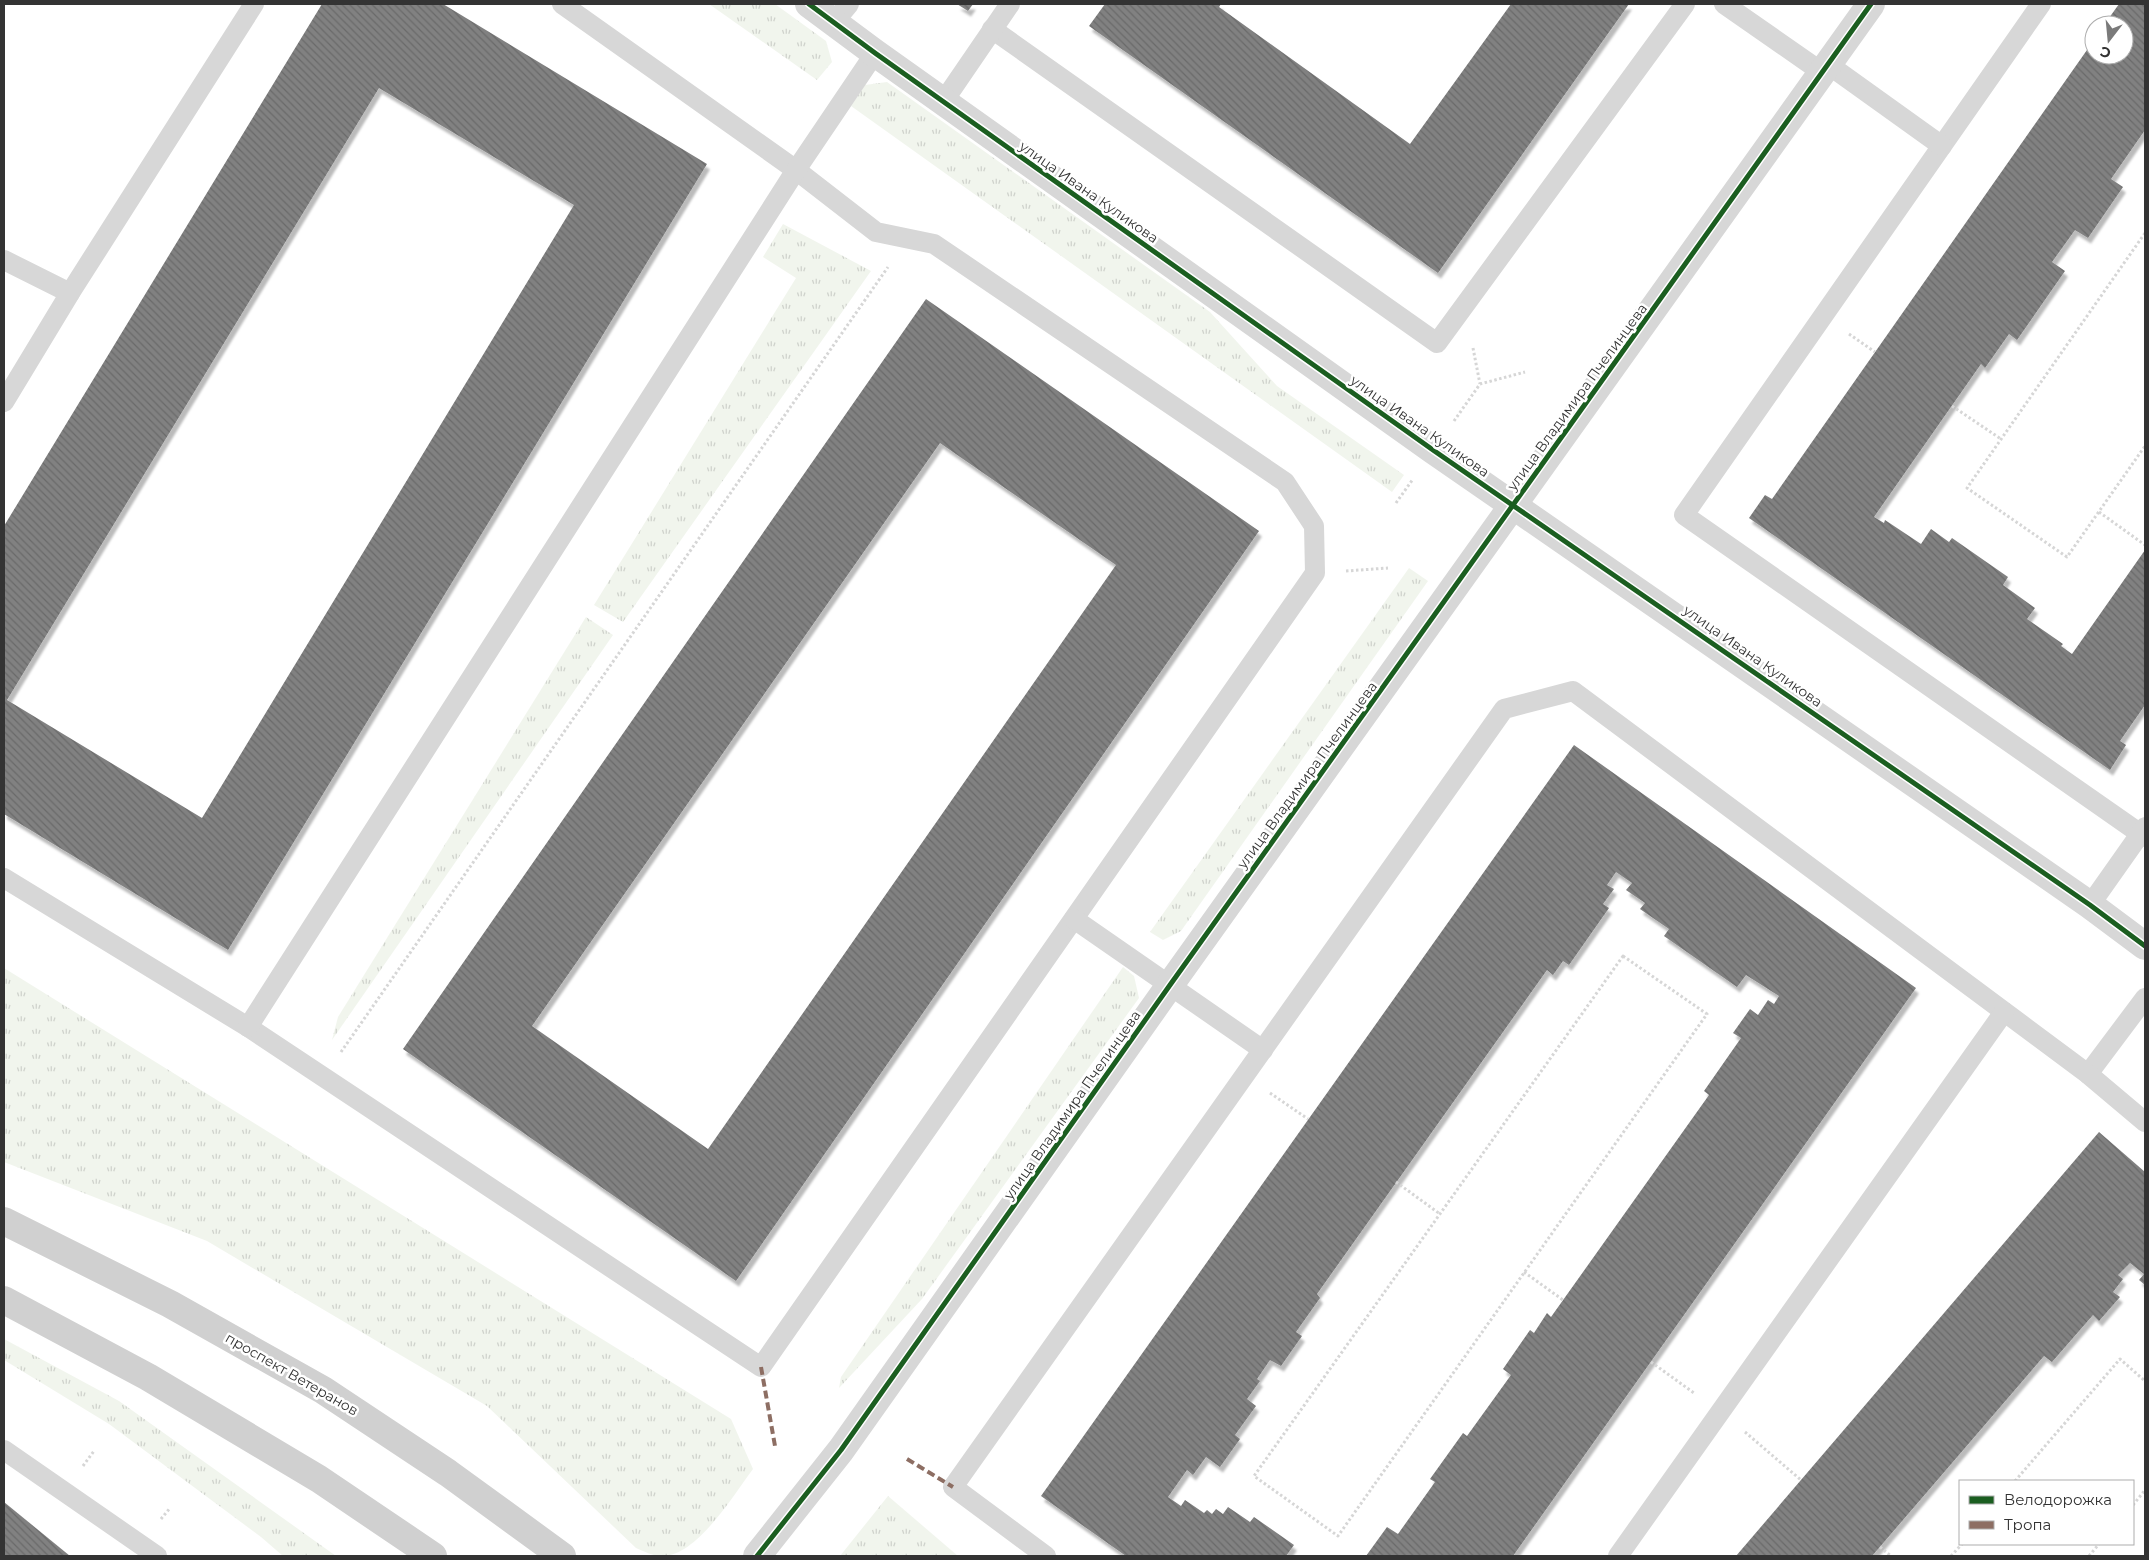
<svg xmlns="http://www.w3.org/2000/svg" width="2149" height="1560" viewBox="0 0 2149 1560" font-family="Montserrat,sans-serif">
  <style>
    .grass { fill: url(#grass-tufts) }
    .building { fill: url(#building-back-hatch); fill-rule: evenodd; filter: url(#shadow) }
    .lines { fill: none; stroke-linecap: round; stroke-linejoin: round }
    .path { stroke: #d6d6d6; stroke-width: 3; stroke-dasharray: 2.5 2.5; stroke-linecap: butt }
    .lane { stroke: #d7d7d7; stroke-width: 20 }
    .street { stroke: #d7d7d7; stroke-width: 28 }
    .secondary { stroke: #d0d0d0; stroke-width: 28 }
    .quiet { stroke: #8d6e63; stroke-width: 4; stroke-dasharray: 8 4; stroke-linecap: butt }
    .cycleway-casing { stroke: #fff; stroke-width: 8 }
    .cycleway { stroke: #1b5e20; stroke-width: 5 }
    .labels { text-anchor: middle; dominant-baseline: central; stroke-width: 5; stroke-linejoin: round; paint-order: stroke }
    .street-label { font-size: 14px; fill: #333; stroke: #fff }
  </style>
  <defs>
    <pattern id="grass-tufts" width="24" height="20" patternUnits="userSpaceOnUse" patternTransform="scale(1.25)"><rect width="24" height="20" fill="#f1f5ed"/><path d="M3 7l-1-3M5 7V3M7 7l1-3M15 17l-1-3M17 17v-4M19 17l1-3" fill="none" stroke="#cfd2cc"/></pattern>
    <pattern id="building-back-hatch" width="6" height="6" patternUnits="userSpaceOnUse" patternTransform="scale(1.25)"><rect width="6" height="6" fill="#818181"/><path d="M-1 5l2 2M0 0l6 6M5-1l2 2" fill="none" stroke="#6a6a6a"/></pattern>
    <filter id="shadow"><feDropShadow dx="3" dy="5.5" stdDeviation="1" flood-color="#0004"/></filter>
  </defs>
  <rect width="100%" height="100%" fill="#fff"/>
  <g class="grass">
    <path d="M709,4H775L826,41L832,62L817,80Z"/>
    <path d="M887,82L1210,312L1277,386L1404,475L1392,492L851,106L865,85Z"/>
    <path d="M783,224L871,271L623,622L594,605L796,278L763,257Z"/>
    <path d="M1409,568L1428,581L1181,931L1163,940L1150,932Z"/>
    <path d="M586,617L613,635L332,1040L338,1017Z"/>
    <path d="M1123,967L1134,976L1139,998L922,1299L839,1388L841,1377Z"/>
    <path d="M4,968L731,1419L753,1469C734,1494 696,1558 661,1556C653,1556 643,1551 636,1548L487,1406L207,1241L4,1162Z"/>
    <path d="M4,1339L119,1401L336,1556H283L261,1537L109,1424L4,1360Z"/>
    <path d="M888,1496L958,1556H840Z"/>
  </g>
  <g class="building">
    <path d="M322,4H443L707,164L228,950L4,814V526ZM379,88L574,205L202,818L7,700Z"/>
    <path d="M957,4H973L968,11Z"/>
    <path d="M1105,4H1221L1219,7L1410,144L1511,4H1629L1438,273L1089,26Z"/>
    <path d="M2119,4H2145V130L2111,179L2123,187L2088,238L2075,230L2052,262L2065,271L2017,340L2009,334L1985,368L1981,364L1874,517L1884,523L1885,520L1921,544L1931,529L1949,542L1952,538L1985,561L2008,577L2003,585L2035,608L2027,619L2063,644L2061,646L2072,654L2145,550V705L2120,741L2126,745L2110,770L1749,518L1765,495L1772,499L2094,40V55H2124V25H2104Z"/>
    <path d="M926,299L1259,531L736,1281L403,1049ZM940,443L1116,565L708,1149L532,1026Z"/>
    <path d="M1574,745L1916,988L1513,1556H1366L1387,1527L1398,1534L1435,1482L1430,1479L1463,1433L1467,1436L1511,1375L1503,1369L1530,1330L1534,1333L1547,1313L1551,1317L1709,1095L1704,1091L1741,1038L1733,1033L1750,1009L1758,1015L1768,1000L1774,1004L1779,996L1746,975L1737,987L1664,936L1669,929L1640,909L1645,903L1626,890L1632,883L1616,872L1607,885L1614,889L1603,904L1609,908L1569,965L1563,961L1553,975L1547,970L1317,1294L1320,1298L1296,1332L1302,1336L1281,1366L1270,1360L1257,1379L1260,1381L1247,1399L1256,1406L1235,1435L1240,1439L1220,1467L1206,1457L1193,1475L1187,1470L1168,1497L1181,1506L1185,1500L1204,1513L1207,1510L1212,1514L1216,1509L1223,1514L1228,1507L1250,1522L1254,1517L1294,1545L1286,1556H1126L1041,1496Z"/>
    <path d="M2099,1132L2145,1172V1285L2139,1280L2144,1274L2130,1263L2118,1275L2123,1279L2113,1292L2120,1297L2099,1321L2093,1315L2052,1362L2044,1356L1872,1556H1736Z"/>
    <path d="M4,1502L70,1556H4Z"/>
  </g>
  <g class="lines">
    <g class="path">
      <path d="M2145,233L1967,488L2067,557L2145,446"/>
      <path d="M1849,334L1875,352"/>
      <path d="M1473,348L1480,384"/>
      <path d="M1952,406L2001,439"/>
      <path d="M1454,421L1480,384L1525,372"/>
      <path d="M1396,503L1413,479"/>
      <path d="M2099,512L2145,545"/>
      <path d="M1346,571L1388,568"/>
      <path d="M1623,956L1707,1014L1338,1536L1254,1476Z"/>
      <path d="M341,1052L888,267"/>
      <path d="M1270,1093L1308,1119"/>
      <path d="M1396,1182L1440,1214"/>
      <path d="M1524,1272L1563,1300"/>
      <path d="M1651,1362L1694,1393"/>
      <path d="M1745,1432L1801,1480"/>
      <path d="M83,1466L94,1451"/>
      <path d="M2015,1481L2120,1359L2145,1381"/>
      <path d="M2133,1505L2145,1490"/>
      <path d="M161,1519L170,1508"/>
      <path d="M1880,1547L1891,1556"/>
      <path d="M1951,1556L1962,1544"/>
      <path d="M2089,1556L2099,1544"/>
    </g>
    <g class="lane">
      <path d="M1724,4L1823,73"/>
      <path d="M2041,4L1684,515L2145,837"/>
      <path d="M834,22L849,4"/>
      <path d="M992,29L1437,343L1685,4"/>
      <path d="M1829,65L1942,146"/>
      <path d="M943,102L1010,4"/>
      <path d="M4,260L70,293"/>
      <path d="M4,402L70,293L254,4"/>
      <path d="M4,878L248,1027L761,1367L1315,573L1314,526L1285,482L934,244L876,232L796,170L562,4"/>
      <path d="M2090,905L2145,827"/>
      <path d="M1074,919L1263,1050"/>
      <path d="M248,1027L796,170L875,53"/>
      <path d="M2088,1074L2145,998"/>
      <path d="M4,1450L157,1556"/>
      <path d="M1046,1556L953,1487L1504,709L1573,691L2088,1074L2145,1122"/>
      <path d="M1618,1556L2004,1012"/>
    </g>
    <g class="street">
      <path d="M809,4L875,53L1433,450L2090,905L2145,946"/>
      <path d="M757,1556L841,1450L1170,985L1871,4"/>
    </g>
    <g class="secondary">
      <path d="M4,1221L170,1304L323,1390L448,1473L562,1556"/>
      <path d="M4,1300L148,1377L319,1479L433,1556"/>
    </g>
    <g class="quiet">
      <path d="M761,1367L775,1446"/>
      <path d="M907,1459L953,1487"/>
    </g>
    <defs>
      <g id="cycleway">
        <path d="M809,4L875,53L1433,450L2090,905L2145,946"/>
        <path d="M757,1556L841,1450L1170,985L1871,4"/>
      </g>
    </defs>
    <use href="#cycleway" class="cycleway-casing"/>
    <use href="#cycleway" class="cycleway"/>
  </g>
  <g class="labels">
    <g class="street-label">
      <text transform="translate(1089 192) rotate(35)">улица Ивана Куликова</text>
      <text transform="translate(1577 397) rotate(-54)">улица Владимира Пчелинцева</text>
      <text transform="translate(1420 426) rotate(35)">улица Ивана Куликова</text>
      <text transform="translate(1753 656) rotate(35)">улица Ивана Куликова</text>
      <text transform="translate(1307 775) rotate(-54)">улица Владимира Пчелинцева</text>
      <text transform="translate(1072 1105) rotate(-55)">улица Владимира Пчелинцева</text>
      <text transform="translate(292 1374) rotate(30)">проспект Ветеранов</text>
    </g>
  </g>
  <rect width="2149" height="1560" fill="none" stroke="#333333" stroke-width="10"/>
  <rect x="1959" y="1480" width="175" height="65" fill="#ffffff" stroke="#adadad"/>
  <rect x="1969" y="1496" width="25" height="8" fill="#1b5e20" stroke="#adadad"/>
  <text x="2004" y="1505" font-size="15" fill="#333333">Велодорожка</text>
  <rect x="1969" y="1521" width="25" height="8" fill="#8d6e63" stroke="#adadad"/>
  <text x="2004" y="1530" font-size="15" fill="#333333">Тропа</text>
  <g transform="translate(2109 40) rotate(196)"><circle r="24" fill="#ffffff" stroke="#adadad"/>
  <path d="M0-4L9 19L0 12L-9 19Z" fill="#7a7a7a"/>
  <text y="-8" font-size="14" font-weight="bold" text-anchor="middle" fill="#333333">С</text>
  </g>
</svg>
